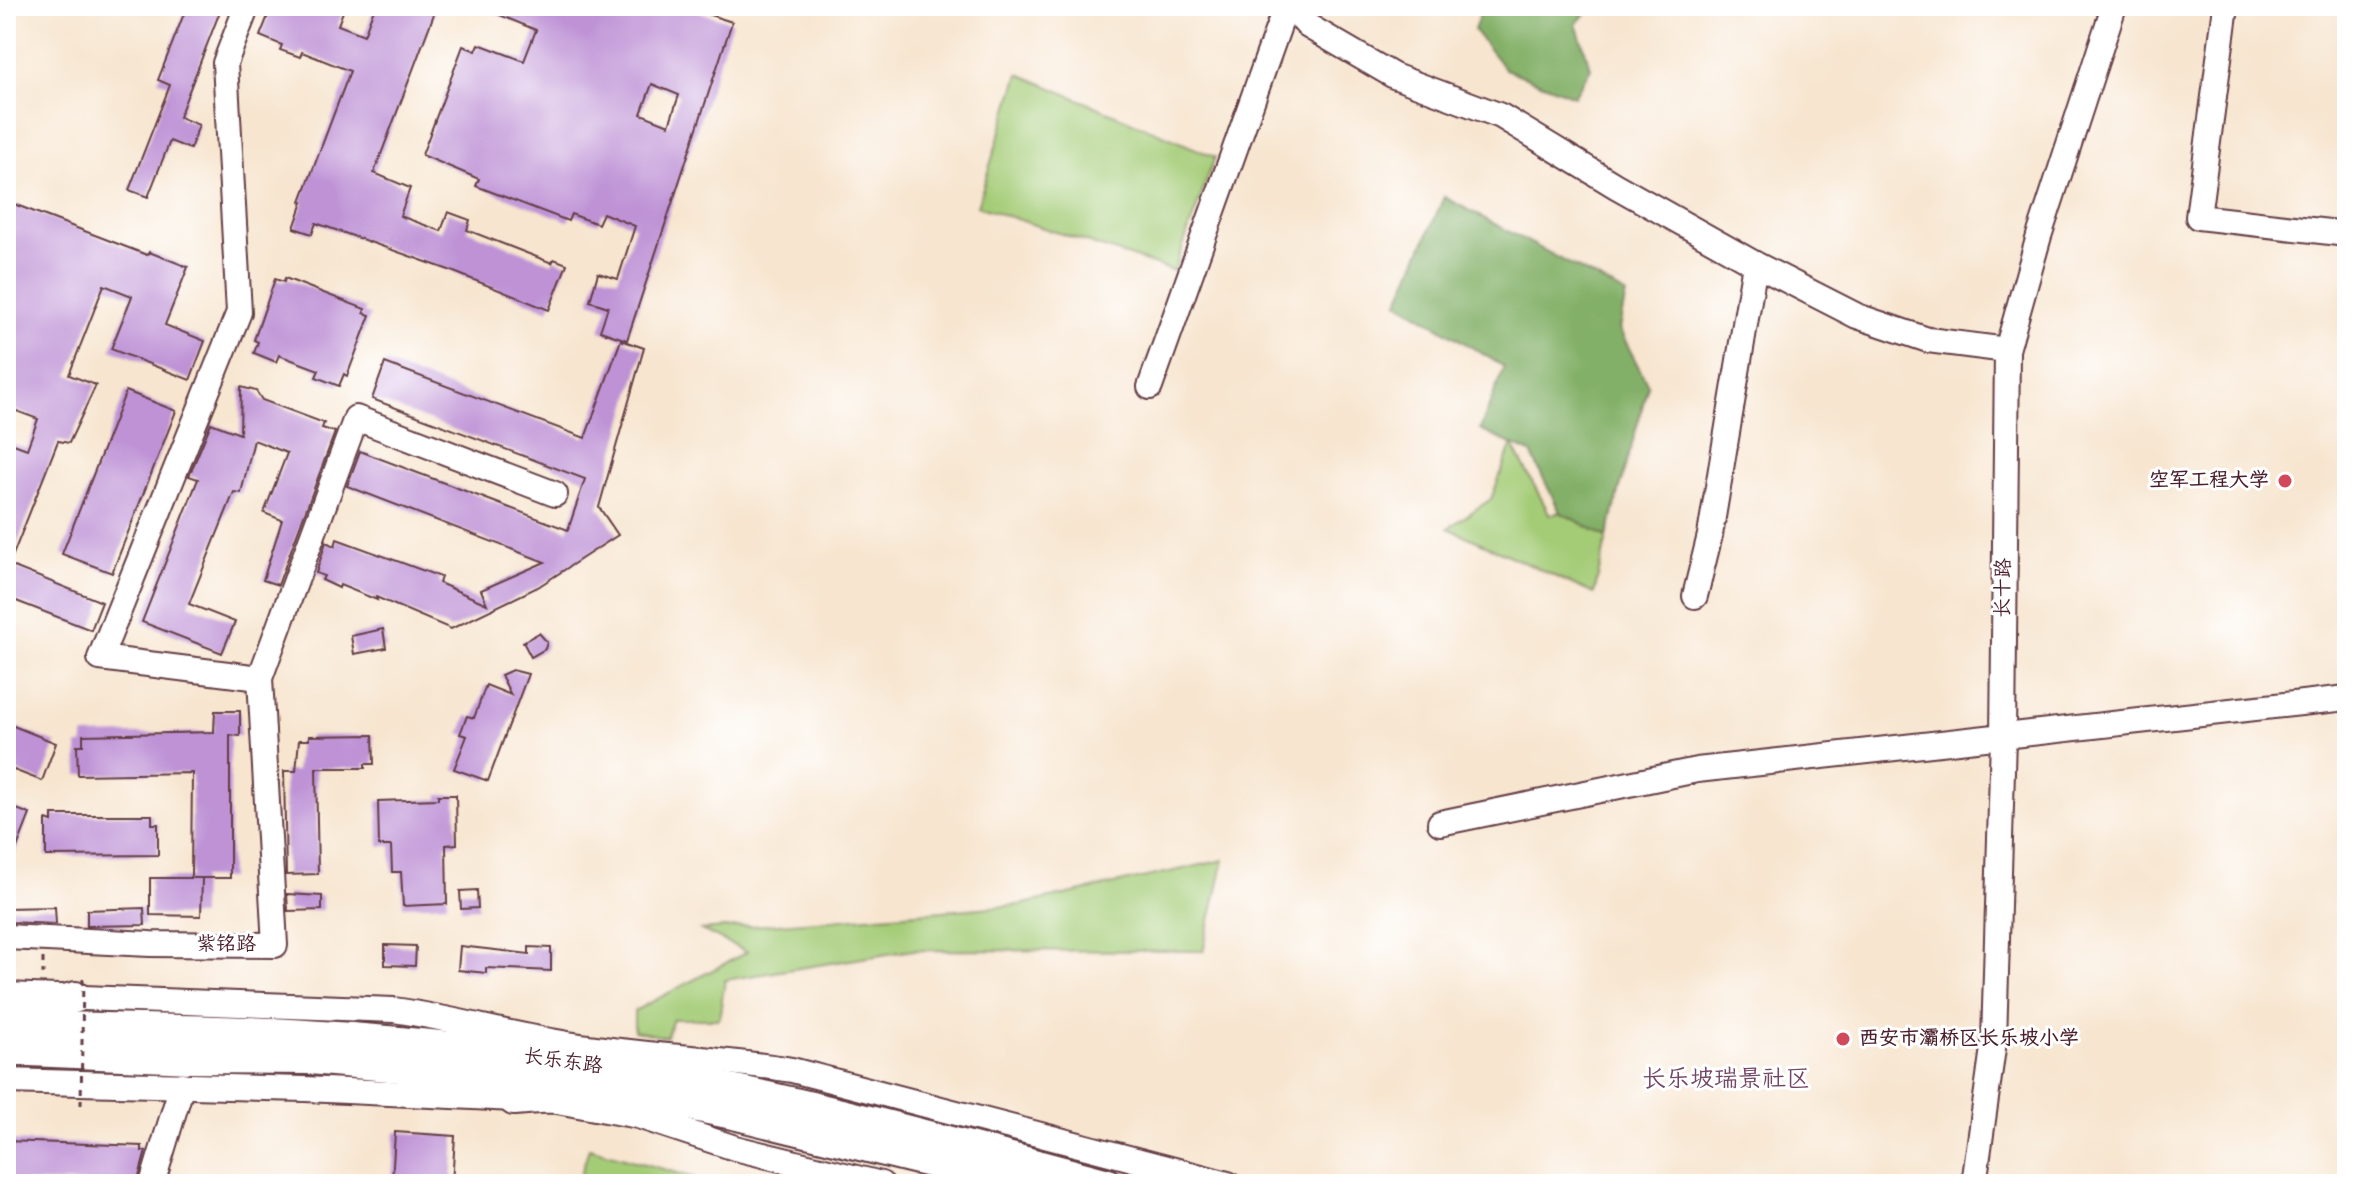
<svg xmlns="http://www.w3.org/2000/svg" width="2353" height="1190" viewBox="0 0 2353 1190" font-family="Kalam,'LXGW WenKai TC',sans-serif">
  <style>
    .green { fill: #a4cc77; stroke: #777651; stroke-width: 2 }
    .forest { fill: #83b068; stroke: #66684a; stroke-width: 2 }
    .building { fill: #be92d5; fill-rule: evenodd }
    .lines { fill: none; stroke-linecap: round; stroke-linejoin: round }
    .minor-casing { stroke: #643d44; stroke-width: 28 }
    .major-casing { stroke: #643d44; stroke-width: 34 }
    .path { stroke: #643d44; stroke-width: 3; stroke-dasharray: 6 6; stroke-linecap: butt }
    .minor { stroke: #fff; stroke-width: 24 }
    .major { stroke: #fff; stroke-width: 30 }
    .path-bridge { stroke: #643d44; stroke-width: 3; stroke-dasharray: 6 6; stroke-linecap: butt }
    .poi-dot { fill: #d1495b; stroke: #fff; stroke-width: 3 }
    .labels { text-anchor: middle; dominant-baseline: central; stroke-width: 6; stroke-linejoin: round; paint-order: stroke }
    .poi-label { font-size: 20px; font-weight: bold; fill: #4a1f2b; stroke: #fff; text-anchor: end }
    .street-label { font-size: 20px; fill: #4a1f2b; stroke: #fff }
    .quarter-label { font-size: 24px; fill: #734766; stroke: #fff }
  </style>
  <rect width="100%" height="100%" fill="#fff"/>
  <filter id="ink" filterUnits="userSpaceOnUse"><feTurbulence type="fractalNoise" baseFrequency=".0125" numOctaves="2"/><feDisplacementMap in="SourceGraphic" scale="16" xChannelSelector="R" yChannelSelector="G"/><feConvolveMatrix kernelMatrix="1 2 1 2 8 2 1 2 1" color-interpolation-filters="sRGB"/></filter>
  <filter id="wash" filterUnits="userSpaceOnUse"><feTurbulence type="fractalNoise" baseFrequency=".006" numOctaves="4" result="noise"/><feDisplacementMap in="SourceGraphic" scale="32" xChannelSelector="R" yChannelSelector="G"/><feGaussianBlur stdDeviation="1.8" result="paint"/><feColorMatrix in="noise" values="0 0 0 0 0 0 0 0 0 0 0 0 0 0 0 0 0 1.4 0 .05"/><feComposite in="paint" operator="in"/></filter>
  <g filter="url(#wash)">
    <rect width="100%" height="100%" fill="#f7e5cf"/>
    <g class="green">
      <path d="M1019,74L1215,157L1174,271L977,206Z"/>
      <path d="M1512,444L1550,515L1560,512L1607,537L1594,594L1448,528L1491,499Z"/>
      <path d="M1224,860L1203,951L913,950L725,980L719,1019H673L666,1037L634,1031V1011L747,952L701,930L1019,905Z"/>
      <path d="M589,1148L695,1178L693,1184H578Z"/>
    </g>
    <g class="forest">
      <path d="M1483,6H1592L1576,24L1591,68L1574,96L1505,69L1474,30Z"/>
      <path d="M1444,197L1626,294L1619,329L1648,385L1607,537L1560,512L1531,453L1480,430L1504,367L1398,302Z"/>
    </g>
    <g id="blocks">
      <g class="building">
        <path d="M187,6H222L179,117L199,125L190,149L170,141L148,197L129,190L170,85L158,80Z"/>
        <path d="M272,6H345L338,25L364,35L375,6H437L374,173L410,188L400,216L441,231L448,212L470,220L467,230L552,263L554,259L567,264L549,310L449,270L316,223L312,234L294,228L303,202L301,201L350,71L302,52L300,57L280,50L282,45L260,36Z"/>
        <path d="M478,6H693L691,9L732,22L627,340L600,331L608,307L590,301L598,273L618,279L635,226L603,213L598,224L571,214L568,221L476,186L479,179L422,155L463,46L476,51L479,44L524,61L536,30ZM652,84L679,95L669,125L641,114Z"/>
        <path d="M6,201L147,255L149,252L188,267L165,325L205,341L190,380L111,349L132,296L104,285L69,375L96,385L69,443L58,441L9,565L102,602L91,630L6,597V454L11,443L27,449L38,419L6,407Z"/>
        <path d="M285,278L365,309L364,313L370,315L347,376L344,374L339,386L316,377L319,370L279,355L276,362L254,353L258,342L254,340L275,279L284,282Z"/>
        <path d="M621,340L644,348L599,507L618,535L538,587L451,629L376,597L377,600L340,585L339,588L322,580L324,576L316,573L326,542L335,546L337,539L441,577L439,583L487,604L481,590L545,562L347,486L360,451L568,530L585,479L372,399L385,363L585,438Z"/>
        <path d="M241,387L256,391L262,400L324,423L322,428L335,432L278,585L263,580L282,520L264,513L287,453L254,440L241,493L234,492L189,604L235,622L222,653L142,622L198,479L189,476L211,423L240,434Z"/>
        <path d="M126,391L176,411L112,573L62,554Z"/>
        <path d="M383,629L386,648L354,654L351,636Z"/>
        <path d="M539,633L547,642L545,649L531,657L523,642Z"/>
        <path d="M512,670L528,674L488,781L454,769L467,736L460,734L467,716L474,718L486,685L511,695L501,675Z"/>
        <path d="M215,711H240V736L230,735V878H191L192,773L78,775L77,745H83V735L214,732Z"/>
        <path d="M6,723L56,743L42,781L6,767Z"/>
        <path d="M373,735L374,764H365V768H316L318,874L286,875L284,771H296L299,740H309V736Z"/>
        <path d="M438,795H456L457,844L446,845L447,904L403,906L401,872H392L391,846H379L378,801L438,799Z"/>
        <path d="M6,805L30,814L7,873H6Z"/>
        <path d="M52,815H152V824H158V855L46,856V820L52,822Z"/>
        <path d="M150,878H202L201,916L150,915Z"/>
        <path d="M477,890L478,908L461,909L460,891Z"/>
        <path d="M287,894L322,896V910L288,911Z"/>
        <path d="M55,907L56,924L6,922V908Z"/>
        <path d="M144,908L145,925L87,926V910Z"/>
        <path d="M385,945L416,946L415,966L385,965Z"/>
        <path d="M460,946L529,954V947L551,948V971L486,968V973L458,970Z"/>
        <path d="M395,1132L455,1136L452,1184L392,1183Z"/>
        <path d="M6,1141L142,1146V1151H146L137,1184L6,1182Z"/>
      </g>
    </g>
  </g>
  <g filter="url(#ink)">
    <use href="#blocks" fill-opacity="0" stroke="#643d44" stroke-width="2"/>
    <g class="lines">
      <defs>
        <g id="minor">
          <path d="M247,6L225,63L239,312L100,658L260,678"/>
          <path d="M1290,6L1308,26L1394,76L1501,116L1616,186L1755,264L1857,316L1928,340L2007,350"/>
          <path d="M2226,6L2198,217L2347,234"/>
          <path d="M1150,387L1286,6"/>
          <path d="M1695,596L1710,535L1755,264"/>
          <path d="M1440,823L1697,770L2347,698"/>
          <path d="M6,937L150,944L275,945L260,678L356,418L555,494"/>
          <path d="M6,995L394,1010C453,1018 509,1035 568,1044C643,1056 718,1058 792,1070L1228,1184"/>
          <path d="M6,1081L305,1089L557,1101L638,1116L735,1148L881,1184"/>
          <path d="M152,1184L182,1085"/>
          <path d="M1974,1184L1994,1041L2003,737L2007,350L2039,236L2114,6"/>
        </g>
        <g id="major">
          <path d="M6,1016L76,997"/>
          <path d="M6,1026C100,1028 195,1029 290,1034C414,1041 539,1055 662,1076C812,1102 960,1145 1108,1184"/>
          <path d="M6,1050L191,1058L310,1059L514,1077L640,1095L733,1114L1020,1184"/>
          <path d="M514,1100L564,1096"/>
        </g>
      </defs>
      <use href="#minor" class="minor-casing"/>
      <use href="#major" class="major-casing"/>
      <path class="path" d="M43,958V974"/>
      <use href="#minor" class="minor"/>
      <use href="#major" class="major"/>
      <path class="path-bridge" d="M81,1105L83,979"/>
    </g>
  </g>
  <g class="poi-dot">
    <circle cx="2285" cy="481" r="8"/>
    <circle cx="1843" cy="1039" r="8"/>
  </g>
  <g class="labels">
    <g class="poi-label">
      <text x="2269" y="481">空军工程大学</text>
      <text x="1859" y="1039" text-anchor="start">西安市灞桥区长乐坡小学</text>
    </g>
    <g class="street-label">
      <text transform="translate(2004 588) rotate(-89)">长十路</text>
      <text x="226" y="945">紫铭路</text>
      <text transform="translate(563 1062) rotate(8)">长乐东路</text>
    </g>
    <g class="quarter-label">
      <text x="1726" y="1079">长乐坡瑞景社区</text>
    </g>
  </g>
  <rect width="2353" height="1190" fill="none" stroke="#fff" stroke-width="32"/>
</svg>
